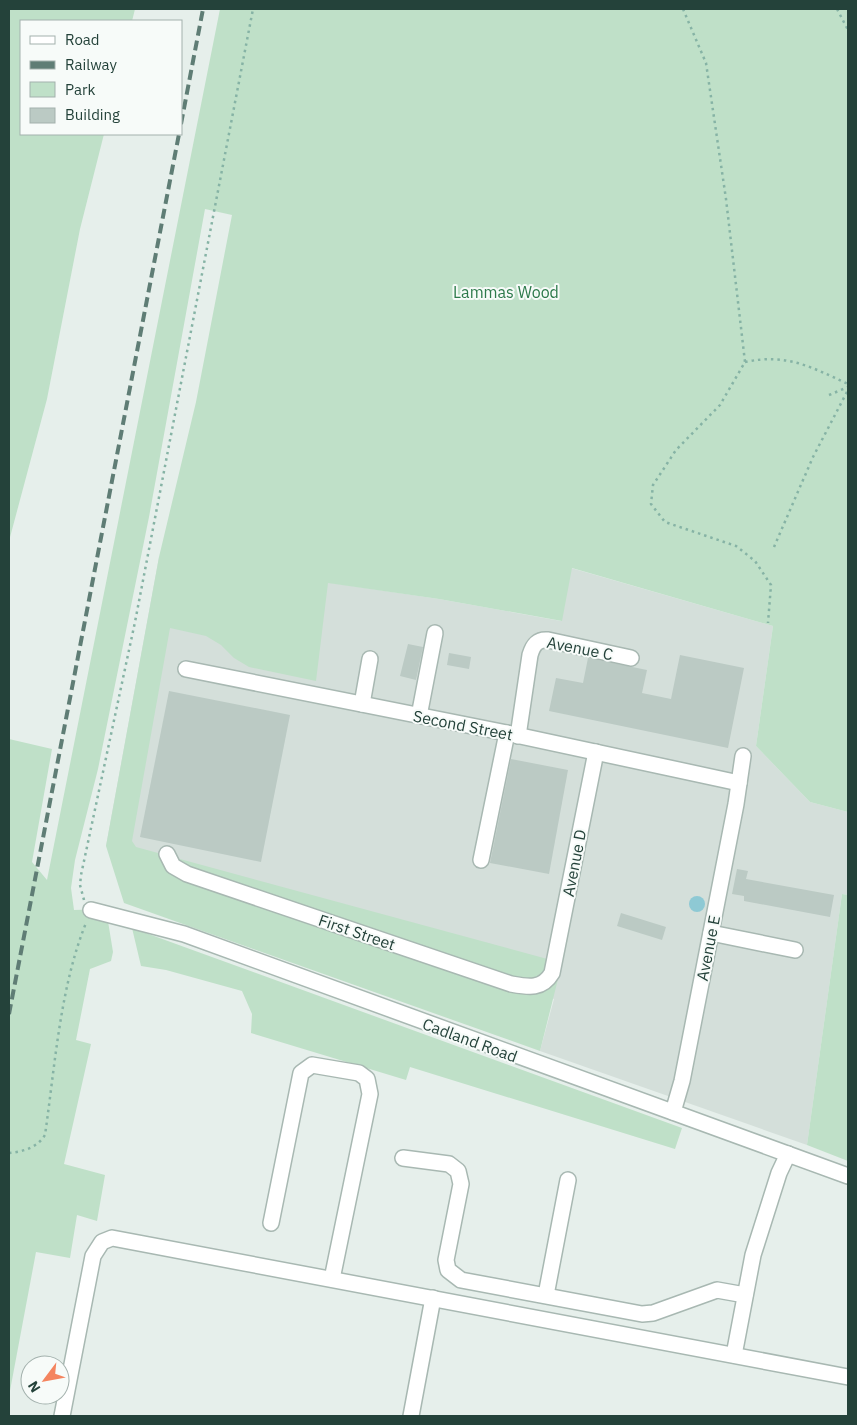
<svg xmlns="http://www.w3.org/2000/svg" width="857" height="1425" viewBox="0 0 857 1425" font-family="'IBM Plex Sans',sans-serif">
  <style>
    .built { fill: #d4dfda }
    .green { fill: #bfe0c8 }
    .water { fill: #8ec9d4 }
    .building { fill: #bbcac4 }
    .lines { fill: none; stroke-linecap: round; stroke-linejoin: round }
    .minor-casing { stroke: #a8b8b2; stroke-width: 18 }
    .path { stroke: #86b3a5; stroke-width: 2.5; stroke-dasharray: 2.5 4; stroke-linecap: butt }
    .minor { stroke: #fff; stroke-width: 15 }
    .rail { stroke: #5f7d75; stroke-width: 4; stroke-dasharray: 10 5; stroke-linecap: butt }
    .labels { text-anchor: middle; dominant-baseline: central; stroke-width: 4; stroke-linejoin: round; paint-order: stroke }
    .park-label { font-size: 16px; fill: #2d7a4b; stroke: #f7fbf9 }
    .street-label { font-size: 16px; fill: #24423a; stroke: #f7fbf9 }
  </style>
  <rect width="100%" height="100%" fill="#e6efeb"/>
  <path class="built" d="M159,557L439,599L561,621L571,568L773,626L756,746L810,802L848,812V895L842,894L807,1145L540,1051L554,999L106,846Z"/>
  <g class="green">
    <path d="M9,9H135L132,21H21V134H104L80,229L47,399L9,541Z"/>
    <path d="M220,9H848V812L810,802L756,746L773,626L572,568L562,621L439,599L328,583L316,681L249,667L234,658L221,645L206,636L170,628L132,841L136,847L562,963L540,1051L124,903L106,846L159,557L196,402L232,215L205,209L149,517L98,769L75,860L71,888L74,910L106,909L113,952L111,961L90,969L76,1040L91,1044L64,1164L105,1175L97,1221L77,1215L70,1258L36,1252L9,1396V739L52,749L32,862L47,880Z"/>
    <path d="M842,894L848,895V1161L807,1145Z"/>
    <path d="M132,928L682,1128L675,1149L410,1067L406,1080L251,1033L252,1014L242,991L166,970L141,966Z"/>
  </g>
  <circle class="water" cx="697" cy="904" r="8"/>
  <g class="building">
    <path d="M408,644L423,647L416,680L400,676Z"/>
    <path d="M449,653L471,657L469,669L447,665Z"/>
    <path d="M680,655L744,668L728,748L549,711L556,678L583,683L588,658L647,670L642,693L671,699Z"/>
    <path d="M169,691L290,715L261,862L140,837Z"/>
    <path d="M511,759L568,770L549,874L490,863Z"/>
    <path d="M737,869L748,871L746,879L834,895L830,917L744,901V896L732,894Z"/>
    <path d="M621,913L666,927L662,940L617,926Z"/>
  </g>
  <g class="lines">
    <defs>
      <g id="minor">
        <path d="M186,669L507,733L739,783"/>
        <path d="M362,704L370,659"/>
        <path d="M419,716L435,633"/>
        <path d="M518,736L530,655C533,645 537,639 548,640L631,658"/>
        <path d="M167,854L173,866L187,874L511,984C528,987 542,990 552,973L596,752"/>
        <path d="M481,860L507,733"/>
        <path d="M91,910L184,934L848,1176"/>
        <path d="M711,933L795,950"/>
        <path d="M673,1112L682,1081L736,804L743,756"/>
        <path d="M403,1158L449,1164L458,1171L461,1184L446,1260L448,1270L461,1280L642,1314L653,1313L717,1290L745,1295"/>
        <path d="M271,1223L301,1073L312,1065L359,1073L367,1079L370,1094L332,1279"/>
        <path d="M546,1295L568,1180"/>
        <path d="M734,1355L753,1255L779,1173L788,1154"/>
        <path d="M62,1416L93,1256L102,1242L112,1238L848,1377"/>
        <path d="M411,1416L433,1298"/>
      </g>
    </defs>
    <use href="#minor" class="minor-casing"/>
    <g class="path">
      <path d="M683,9L706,63L726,199L745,362L720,405L676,450L653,485L651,504L665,522L736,546L755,561L771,585L768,623"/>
      <path d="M837,9L848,30"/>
      <path d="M745,362C787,353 811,367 848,384"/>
      <path d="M829,395L848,387"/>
      <path d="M774,547L813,457L848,390"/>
      <path d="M84,900L80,885L81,875L135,622L253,9"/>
      <path d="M9,1153C23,1152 38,1147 45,1135C55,1066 60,987 86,923"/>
    </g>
    <use href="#minor" class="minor"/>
    <g class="rail">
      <path d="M181,124L203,9"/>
      <path d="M9,1014L179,134"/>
    </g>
  </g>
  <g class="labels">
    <g class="park-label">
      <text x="506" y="292">Lammas Wood</text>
    </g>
    <g class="street-label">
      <text transform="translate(580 648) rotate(11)">Avenue C</text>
      <text transform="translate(463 725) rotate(11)">Second Street</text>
      <text transform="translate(574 863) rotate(-79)">Avenue D</text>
      <text transform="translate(357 932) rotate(19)">First Street</text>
      <text transform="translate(708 948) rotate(-79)">Avenue E</text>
      <text transform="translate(470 1040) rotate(20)">Cadland Road</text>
    </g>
  </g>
  <rect width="857" height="1425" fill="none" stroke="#24423a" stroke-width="20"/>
  <rect x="20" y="20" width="162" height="115" fill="#f7fbf9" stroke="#a3b1ad"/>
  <rect x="30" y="36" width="25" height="8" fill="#ffffff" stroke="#a3b1ad"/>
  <text x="65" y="45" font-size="15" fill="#24423a">Road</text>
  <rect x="30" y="61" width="25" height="8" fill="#5f7d75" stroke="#a3b1ad"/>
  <text x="65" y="70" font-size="15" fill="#24423a">Railway</text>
  <rect x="30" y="82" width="25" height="15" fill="#bfe0c8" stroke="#a3b1ad"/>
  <text x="65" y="95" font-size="15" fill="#24423a">Park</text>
  <rect x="30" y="108" width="25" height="15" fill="#bbcac4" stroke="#a3b1ad"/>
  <text x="65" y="120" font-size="15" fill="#24423a">Building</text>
  <g transform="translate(45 1380) rotate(238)"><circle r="24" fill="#f7fbf9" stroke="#a3b1ad"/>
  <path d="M0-4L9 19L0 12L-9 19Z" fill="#f4845f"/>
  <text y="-8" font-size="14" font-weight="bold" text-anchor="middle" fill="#24423a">N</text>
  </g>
</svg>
